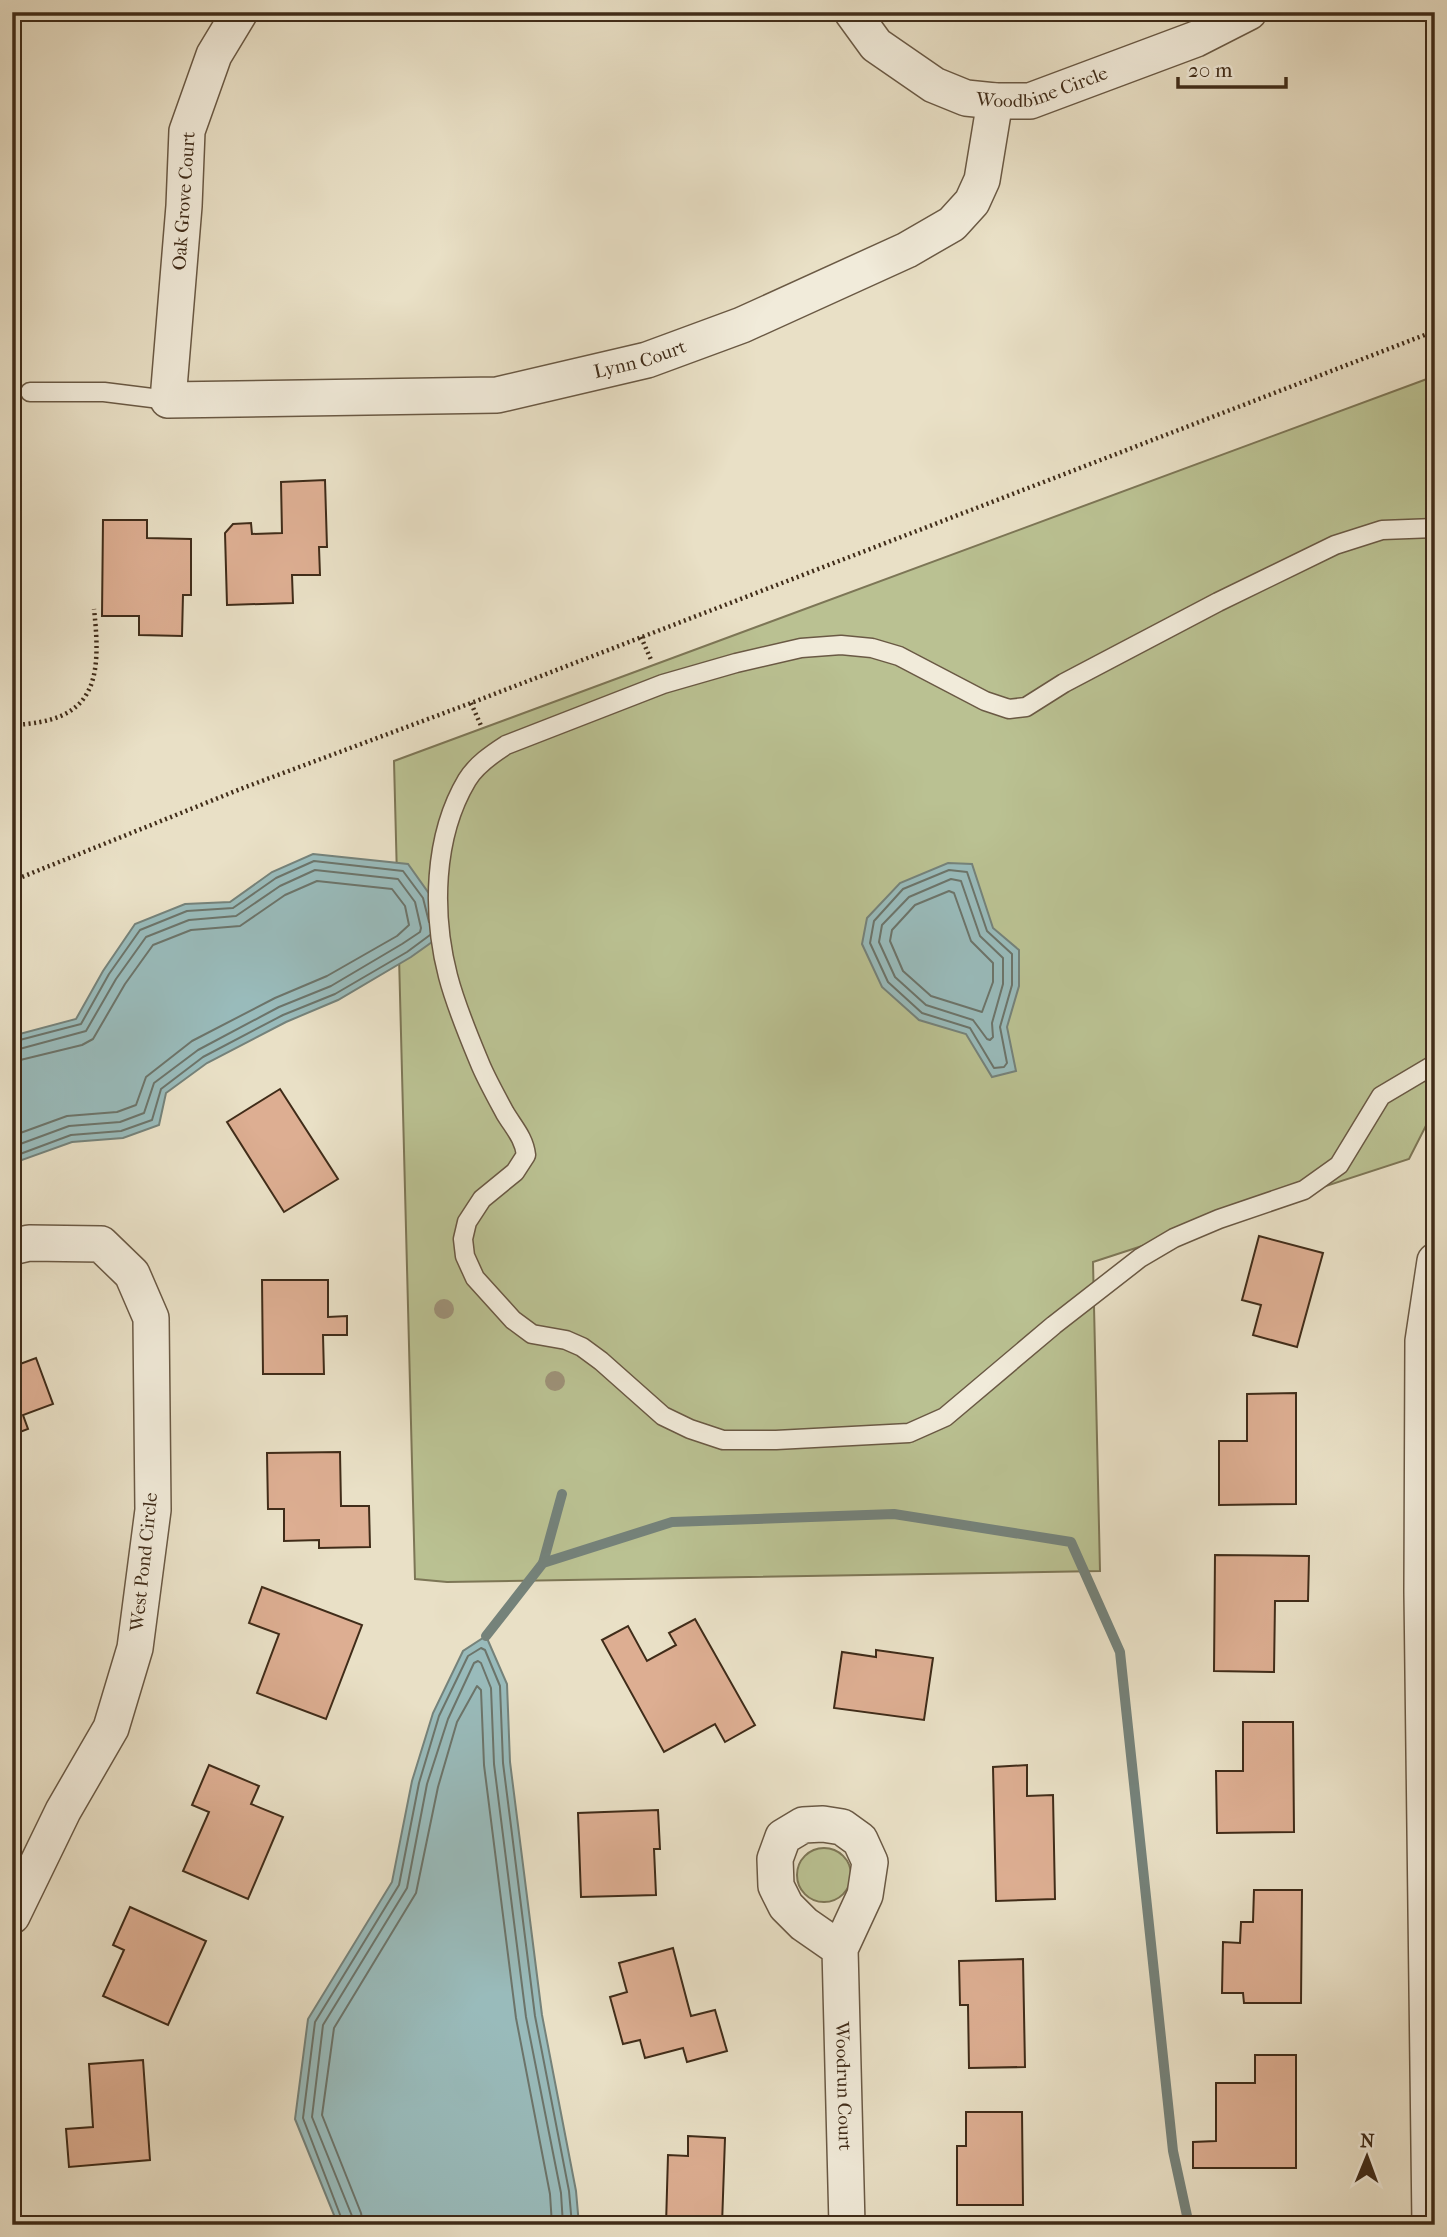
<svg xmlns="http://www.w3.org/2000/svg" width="1447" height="2237" viewBox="0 0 1447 2237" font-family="'IM FELL French Canon',serif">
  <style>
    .green { fill: #bac192; stroke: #7d7656; stroke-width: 2 }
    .water { fill: #9bb; stroke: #75827a; stroke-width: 2 }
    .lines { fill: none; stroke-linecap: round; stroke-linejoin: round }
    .shore { stroke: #6c746a; stroke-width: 2 }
    .stream { stroke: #75827a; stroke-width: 10 }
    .building { fill: #ddae92; stroke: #402c19; stroke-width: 2 }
    .lane-casing { stroke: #6a5944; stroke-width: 21 }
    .street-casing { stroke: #6a5944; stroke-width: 38 }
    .path { stroke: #402c19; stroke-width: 4.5; stroke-dasharray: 2 3.5; stroke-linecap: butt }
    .lane { stroke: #f1ebda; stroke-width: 18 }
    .street { stroke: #f1ebda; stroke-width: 35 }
    .tree { fill: #9d9177 }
    .labels { text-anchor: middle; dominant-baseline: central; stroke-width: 6; stroke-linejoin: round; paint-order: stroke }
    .street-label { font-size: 19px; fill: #402c19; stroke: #f1ebda }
  </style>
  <rect width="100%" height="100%" fill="#e9e0c6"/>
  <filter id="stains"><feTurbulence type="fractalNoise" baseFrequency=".00286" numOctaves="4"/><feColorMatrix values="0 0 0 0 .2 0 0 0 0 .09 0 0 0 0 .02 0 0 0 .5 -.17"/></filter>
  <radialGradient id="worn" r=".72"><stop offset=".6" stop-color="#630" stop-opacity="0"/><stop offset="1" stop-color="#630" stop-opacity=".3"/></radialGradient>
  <g class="green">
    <path d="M1435,376V1108L1409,1159L1093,1262L1100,1571L447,1582L415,1579L394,761Z"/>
    <circle cx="824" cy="1875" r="27"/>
  </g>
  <g class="water">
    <path d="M313,854L408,864L430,895L439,937L411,957L338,1000L286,1022L207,1063L166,1093L159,1125L123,1138L72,1142L16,1162L12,1166V1036L76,1019L103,971L135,924L185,904L230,902L272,872Z"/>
    <path d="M948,863L972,864L993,928L1019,950V986L1007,1027L1016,1071L992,1077L966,1034L919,1020L882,987L862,944L867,918L900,883Z"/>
    <path d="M486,1636L507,1684L510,1762L542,2015L576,2191L579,2225H338L295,2119L308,2019L392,1882L412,1781L433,1713L463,1651Z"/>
  </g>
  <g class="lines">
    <g class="shore">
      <path d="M949,870L967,872L987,931L1012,954V985L1000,1027L1007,1063L1004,1067L994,1068L970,1028L922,1013L888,982L870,943L874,921L903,889Z"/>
      <path d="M951,879L961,881L980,936L1003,958V984L992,1023L993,1037L990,1040L987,1039L973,1020L926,1005L895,977L879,942L882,925L909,897Z"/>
      <path d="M949,891L954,893L971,941L993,963V982L982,1012L931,996L903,971L890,941L892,930L915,905Z"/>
      <path d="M12,1042L81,1024L109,974L140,930L187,911L233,908L276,878L314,861L403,871L423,898L429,922"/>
      <path d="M12,1051L86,1031L116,979L146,937L189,920L236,916L280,886L315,870L398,879L415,902L421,928L420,932L402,944L331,986L279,1007L198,1050L154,1083L144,1113L120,1122L69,1126L12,1147"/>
      <path d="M12,1062L82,1045L93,1039L125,984L153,945L191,930L240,926L285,895L317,881L392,889L405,906L409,925L397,936L327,976L275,998L192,1041L146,1077L136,1105L117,1112L67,1116L12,1136"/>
      <path d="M12,1157L71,1135L121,1131L152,1120L161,1089L203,1057L283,1015L335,994L407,952L430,935"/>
      <path d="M344,2225L303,2118L315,2022L399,1885L419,1783L439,1716L468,1656L481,1648L485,1650L500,1686L503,1763L535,2016L569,2191L572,2225"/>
      <path d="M353,2225L352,2216L312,2117L323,2025L407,1888L427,1784L448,1719L474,1663L478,1661L481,1663L491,1688L494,1764L526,2017L561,2193L563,2225"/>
      <path d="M363,2225L361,2213L322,2115L334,2028L416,1893L438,1787L457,1722L477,1686L481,1690L484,1765L516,2018L550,2194L552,2225"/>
    </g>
    <g class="stream">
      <path d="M543,1563L562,1494"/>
      <path d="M486,1636L543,1563L672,1522L894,1514L1071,1542L1120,1652L1173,2151L1189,2225"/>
    </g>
  </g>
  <g class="building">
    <path d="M325,480L327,547H319L320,575H292L293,603L227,605L225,533L233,524L251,523L252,534L282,533L281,482Z"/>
    <path d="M103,520H147V538L191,539V595H183L182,636L139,635V616H102Z"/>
    <path d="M280,1089L338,1179L284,1212L227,1122Z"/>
    <path d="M1259,1236L1323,1253L1297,1347L1253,1335L1261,1305L1242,1300Z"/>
    <path d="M262,1280H328V1317L347,1316V1335H323L324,1374H263Z"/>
    <path d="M36,1358L53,1404L23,1415L28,1429L12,1435V1367Z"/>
    <path d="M1296,1393V1504L1219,1505V1441H1247V1394Z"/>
    <path d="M340,1452L341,1506H369L370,1547L319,1548V1540L284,1541V1509H268L267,1453Z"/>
    <path d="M1215,1555L1309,1556L1308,1601H1275L1274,1672L1214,1671Z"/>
    <path d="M262,1587L362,1625L326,1719L257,1693L279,1634L249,1623Z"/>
    <path d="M695,1619L755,1725L725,1742L715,1724L664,1752L602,1640L628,1626L647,1661L676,1645L669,1633Z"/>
    <path d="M876,1650L933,1658L924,1720L834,1708L842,1652L876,1657Z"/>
    <path d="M1243,1722H1293L1294,1832L1217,1833L1216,1771H1243Z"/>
    <path d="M209,1765L259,1786L251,1804L283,1817L248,1899L183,1871L209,1812L192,1805Z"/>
    <path d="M1027,1765V1796L1053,1795L1055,1899L996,1901L993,1767Z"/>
    <path d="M658,1810L660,1849H654L656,1895L581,1897L578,1813Z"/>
    <path d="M1254,1890H1302L1301,2003H1244L1243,1993H1222L1223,1942L1240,1943L1241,1922H1253Z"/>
    <path d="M130,1907L206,1941L168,2025L103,1996L124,1950L113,1945Z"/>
    <path d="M673,1948L691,2016L715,2010L727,2051L687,2062L683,2048L645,2058L640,2040L623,2044L610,1997L627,1992L619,1963Z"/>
    <path d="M1023,1959L1025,2067L969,2068L968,2005H960L959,1961Z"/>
    <path d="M1255,2055H1296V2168H1193V2142L1216,2141V2083H1255Z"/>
    <path d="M143,2060L150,2160L69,2167L66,2129L93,2127L89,2064Z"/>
    <path d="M966,2112H1022L1023,2205H957V2146H966Z"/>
    <path d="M688,2136L725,2138L722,2225H666L668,2155L688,2156Z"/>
  </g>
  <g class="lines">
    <defs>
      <g id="lane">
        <path d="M30,392H104L168,400"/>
        <path d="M1435,528L1382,530L1335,545L1218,602L1064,683L1026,707L1009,709L985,701L899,656L872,648L841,645L801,648L736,663L663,684L506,745C492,754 476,765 467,780C433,837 432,914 448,976C456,1007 469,1037 481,1066C488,1082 497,1098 505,1113C514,1128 524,1138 526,1155L515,1172L482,1199L467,1222L463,1239L465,1256L475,1278L513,1320L532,1334L566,1340L582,1347L601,1361L663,1416L690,1429L723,1440H776L909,1433L945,1417L1054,1325L1140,1258L1174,1238L1219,1219L1304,1190L1339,1165L1381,1096L1435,1064"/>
      </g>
      <g id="street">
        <path id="s1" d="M240,12L214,55L187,131L184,206L168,400L497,395L647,360L742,325L907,250L952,224L972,202L982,180L995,101"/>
        <path id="s2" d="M852,12L876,45L934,85L966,98L995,101H1030L1196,39L1249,12"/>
        <path d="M12,1247L29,1243L101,1244L132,1274L151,1318L153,1510L135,1648L111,1728L63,1811L12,1916"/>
        <path id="s3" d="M840,1949L804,1924L786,1906L776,1886L775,1859L783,1837L803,1825L823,1824L842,1827L860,1840L870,1862L865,1895L840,1949L847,2225"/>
        <path d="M1430,2225L1422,1592L1423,1341L1435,1261"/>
      </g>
    </defs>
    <use href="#lane" class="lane-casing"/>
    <use href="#street" class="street-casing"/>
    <g class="path">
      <path d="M641,637L652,662"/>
      <path d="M471,703L482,728"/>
      <path d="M12,725C95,722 102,682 94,609"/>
      <path d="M12,881L243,788L471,703L1435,331"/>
    </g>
    <use href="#lane" class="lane"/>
    <use href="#street" class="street"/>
  </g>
  <g class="tree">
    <circle cx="444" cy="1309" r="10"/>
    <circle cx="555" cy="1381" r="10"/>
  </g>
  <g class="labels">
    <g class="street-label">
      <text stroke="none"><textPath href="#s2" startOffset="224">Woodbine Circle</textPath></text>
      <text transform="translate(184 201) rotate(-86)">Oak Grove Court</text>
      <text stroke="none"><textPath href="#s1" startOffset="877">Lynn Court</textPath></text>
      <text transform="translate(144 1562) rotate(-84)">West Pond Circle</text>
      <text stroke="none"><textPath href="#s3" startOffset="481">Woodrun Court</textPath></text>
    </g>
  </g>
  <rect width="1447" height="2237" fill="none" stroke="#e9e0c6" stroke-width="42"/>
  <rect x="14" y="14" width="1419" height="2209" fill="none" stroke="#402c19" stroke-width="3.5"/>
  <rect x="21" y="21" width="1405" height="2195" fill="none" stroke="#402c19" stroke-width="2"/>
  <g transform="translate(1367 2157) rotate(1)" stroke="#f1ebda" stroke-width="5" paint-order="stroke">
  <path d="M0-5L12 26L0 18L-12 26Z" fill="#402c19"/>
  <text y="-10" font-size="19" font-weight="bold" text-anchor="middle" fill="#402c19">N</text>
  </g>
  <path d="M1178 77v10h108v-10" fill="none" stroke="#402c19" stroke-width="3.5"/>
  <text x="1188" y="77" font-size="21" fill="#402c19" stroke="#f1ebda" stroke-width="5" paint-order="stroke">20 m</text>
  <rect width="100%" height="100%" filter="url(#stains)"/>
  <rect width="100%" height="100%" fill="url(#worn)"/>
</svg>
